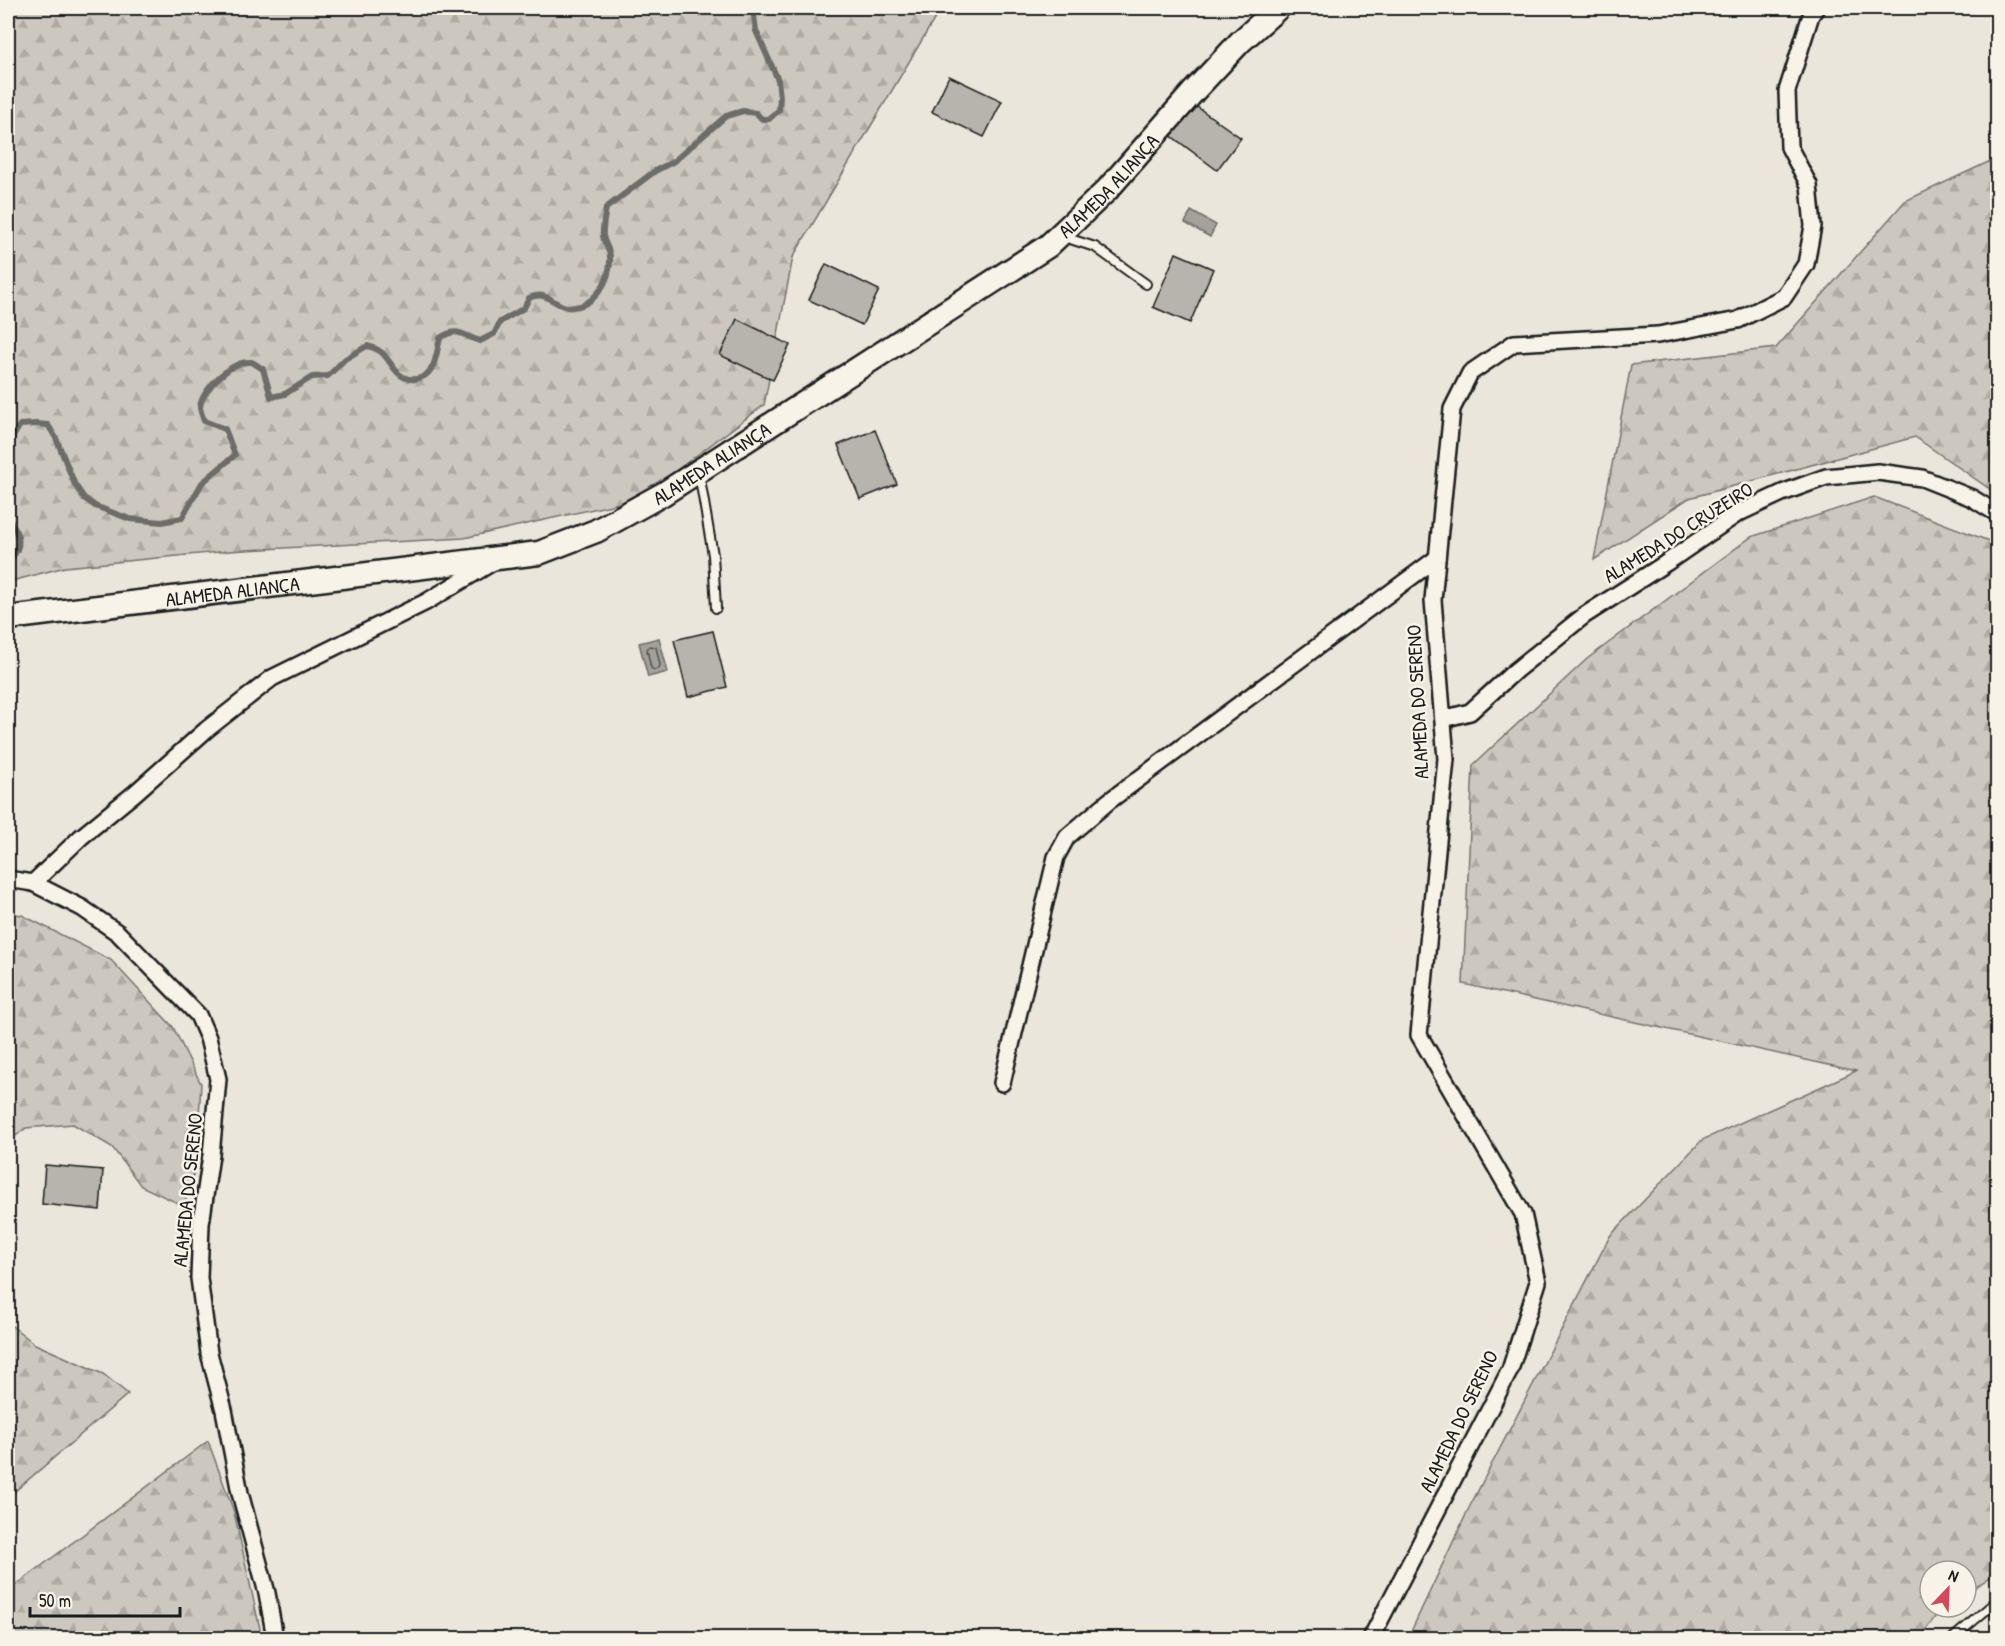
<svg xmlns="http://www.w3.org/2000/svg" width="2005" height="1646" viewBox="0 0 2005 1646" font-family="'Patrick Hand',sans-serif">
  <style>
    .forest { fill: url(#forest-firs); stroke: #74726e; stroke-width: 1.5 }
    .water { fill: #a3a19a; stroke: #6d6c68; stroke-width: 1.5 }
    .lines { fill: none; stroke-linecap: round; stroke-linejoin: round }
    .shore { stroke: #52514e; stroke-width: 1.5 }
    .stream { stroke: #6d6c68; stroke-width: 6 }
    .building { fill: #b6b4ac; stroke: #1c1c1c; stroke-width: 1.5 }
    .lane-casing { stroke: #1c1c1c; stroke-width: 12 }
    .street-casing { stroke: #1c1c1c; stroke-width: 20 }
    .secondary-casing { stroke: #1c1c1c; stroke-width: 27 }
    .lane { stroke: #f7f3e8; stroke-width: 8 }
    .street { stroke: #f7f3e8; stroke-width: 15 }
    .secondary { stroke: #f7f3e8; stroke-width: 22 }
    .labels { text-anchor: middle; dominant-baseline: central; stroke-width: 5; stroke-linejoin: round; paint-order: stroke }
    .street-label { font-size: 20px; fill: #1c1c1c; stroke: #f7f3e8 }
  </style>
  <defs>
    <pattern id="forest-firs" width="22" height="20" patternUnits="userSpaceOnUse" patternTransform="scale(1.5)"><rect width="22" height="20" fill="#ccc8c0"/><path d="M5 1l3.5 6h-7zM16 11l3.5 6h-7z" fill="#afaba4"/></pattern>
  </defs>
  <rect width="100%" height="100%" fill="#eae6dc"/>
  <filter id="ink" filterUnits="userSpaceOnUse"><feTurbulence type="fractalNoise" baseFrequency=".0167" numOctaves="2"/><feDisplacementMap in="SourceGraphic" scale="12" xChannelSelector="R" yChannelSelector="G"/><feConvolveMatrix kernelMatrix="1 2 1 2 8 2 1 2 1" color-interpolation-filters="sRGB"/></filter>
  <g filter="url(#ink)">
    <g class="forest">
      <path d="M8,8H941L793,257L764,405L638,499L464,538L229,551L65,567L8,582Z"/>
      <path d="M1997,158V494L1915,437L1689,498L1594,560L1631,365L1776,348L1905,201Z"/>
      <path d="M1874,497L1997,544V1572L1966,1594V1571H1930V1607H1947L1937,1614L1920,1638H1408L1469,1508L1610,1236L1702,1140L1856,1071L1463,984L1473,765L1587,659L1751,537Z"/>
      <path d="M8,913L22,915L111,960L173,1027L201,1084L196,1164L184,1206L141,1186L112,1147L73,1124L26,1128L8,1142Z"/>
      <path d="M8,1323L35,1344L103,1374L128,1394L8,1497Z"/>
      <path d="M208,1441L234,1512L262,1638H8V1591Z"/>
    </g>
    <g class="water">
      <path d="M1191,211L1216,225L1210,237L1185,223Z"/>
      <path d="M659,638L668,672L648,677L639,643Z"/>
    </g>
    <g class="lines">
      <path class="shore" d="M649,646L656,647L660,665L659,668L654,670L651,668L647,650Z"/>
      <g class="stream">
        <path d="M8,445L20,425L36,424L48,425L56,438L75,485L84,498L95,506L130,519L162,522L182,518L202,483L235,455L225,429L204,421C203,417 200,411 200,407C202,389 232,360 251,362C255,363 259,367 263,369L271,397L285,394L312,377L328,376L345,359L367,346C386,350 386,360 398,373C403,378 409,380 416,379C436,376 436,354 440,338C459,326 462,336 480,341L494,334L500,322L524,308L529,298C547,290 552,304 567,307C592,311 612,280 610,257C610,250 604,243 603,236C602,227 605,216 606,208L655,171L674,161L726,116L743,111L756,113L762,119H769L779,110L780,97L778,80L756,31L753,8"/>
        <path d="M8,518C19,533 25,547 8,561"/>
      </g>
    </g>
    <g class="building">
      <path d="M949,76L1002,101L984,137L932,112Z"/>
      <path d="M1193,104L1241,138L1217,170L1170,135Z"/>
      <path d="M1176,253L1213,269L1190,323L1153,307Z"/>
      <path d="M826,264L879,290L862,325L809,300Z"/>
      <path d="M737,319L790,345L773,380L720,355Z"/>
      <path d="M875,430L897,484L860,499L838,445Z"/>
      <path d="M713,631L727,687L688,697L674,640Z"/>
      <path d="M45,1165L103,1170L100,1210L42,1204Z"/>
    </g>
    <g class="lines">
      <defs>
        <g id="lane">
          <path d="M1064,237L1095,247L1146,284"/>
          <path d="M699,473L713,555L716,608"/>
          <path d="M1953,1638L1998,1600"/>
        </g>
        <g id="street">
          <path d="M1443,719L1470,712L1515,671L1585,615L1666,563L1737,514L1782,493L1826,477L1878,472L1922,478L1972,498L1998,514"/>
          <path d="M8,879L33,883L82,908L118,933L198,1015L208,1038L218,1079L211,1155L201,1224L199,1278L209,1353L224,1410L240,1493L267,1593L275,1638"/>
          <path d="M33,883L81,837L135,793L206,730L272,678L426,602L493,562"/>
          <path d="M1002,1083L1056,857L1067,837L1109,801L1437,558"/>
          <path d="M1371,1638L1510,1370L1538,1282L1523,1214L1419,1035L1446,759L1433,600L1452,409L1470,373L1514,343L1658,335L1738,320L1784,297L1806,264L1813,226L1809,185L1789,147L1787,91L1811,15L1816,8"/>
        </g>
        <g id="secondary">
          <path id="s1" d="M8,618L539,553L596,531L663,494L1048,246L1107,190L1194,91L1240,42L1278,8"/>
        </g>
      </defs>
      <use href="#lane" class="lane-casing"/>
      <use href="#street" class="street-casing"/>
      <use href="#secondary" class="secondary-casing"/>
      <use href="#lane" class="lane"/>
      <use href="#street" class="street"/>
      <use href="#secondary" class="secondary"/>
    </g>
  </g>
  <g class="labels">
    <g class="street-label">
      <text stroke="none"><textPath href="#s1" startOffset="1216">ALAMEDA ALIANÇA</textPath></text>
      <text stroke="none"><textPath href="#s1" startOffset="730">ALAMEDA ALIANÇA</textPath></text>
      <text transform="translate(1678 532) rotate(-32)">ALAMEDA DO CRUZEIRO</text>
      <text stroke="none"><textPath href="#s1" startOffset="226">ALAMEDA ALIANÇA</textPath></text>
      <text transform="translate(1417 702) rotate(-93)">ALAMEDA DO SERENO</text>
      <text transform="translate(187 1190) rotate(-84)">ALAMEDA DO SERENO</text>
      <text transform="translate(1458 1421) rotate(-64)">ALAMEDA DO SERENO</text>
    </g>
  </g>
  <rect width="2005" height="1646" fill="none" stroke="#f7f3e8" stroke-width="30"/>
  <rect x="15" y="15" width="1975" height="1616" fill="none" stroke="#1c1c1c" stroke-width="2" filter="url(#ink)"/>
  <g transform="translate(1948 1589) rotate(23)"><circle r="28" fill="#f7f3e8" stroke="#9f9d96" stroke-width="1.5"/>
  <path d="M0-4.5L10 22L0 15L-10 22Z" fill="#d1495b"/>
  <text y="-9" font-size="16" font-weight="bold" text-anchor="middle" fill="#1c1c1c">N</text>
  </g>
  <path d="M30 1607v9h150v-9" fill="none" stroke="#1c1c1c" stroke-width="3"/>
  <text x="39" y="1607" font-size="18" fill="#1c1c1c" stroke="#f7f3e8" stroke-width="4.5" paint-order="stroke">50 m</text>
</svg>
